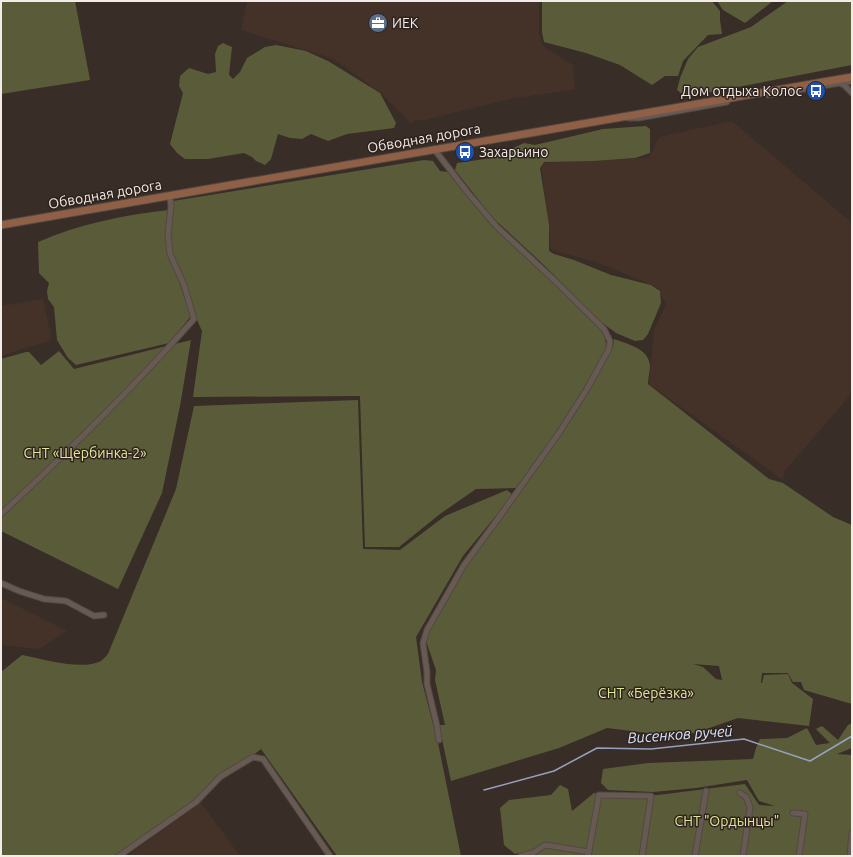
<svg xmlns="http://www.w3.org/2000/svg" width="853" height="857" viewBox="0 0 853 857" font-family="Ubuntu,sans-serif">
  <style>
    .built { fill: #443229 }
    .green { fill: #5a5c39; fill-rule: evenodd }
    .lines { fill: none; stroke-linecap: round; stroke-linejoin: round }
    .stream { stroke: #95a2be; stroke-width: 1.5 }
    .street-casing { stroke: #524843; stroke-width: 7 }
    .secondary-casing { stroke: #524843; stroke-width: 9 }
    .street { stroke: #675a53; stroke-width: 5 }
    .secondary { stroke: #8f6046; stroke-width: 7 }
    .labels { text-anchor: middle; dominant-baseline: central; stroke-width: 3; stroke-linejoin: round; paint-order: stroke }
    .poi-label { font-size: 14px; fill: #f3ebe7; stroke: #2e231d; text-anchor: start }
    .street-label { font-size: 14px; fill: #f3ebe7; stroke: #2e231d }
    .park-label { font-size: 14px; fill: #e0e699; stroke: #2e231d }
    .water-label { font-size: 15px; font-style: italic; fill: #d5e3fe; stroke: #2e231d }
  </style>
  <rect width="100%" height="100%" fill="#382d27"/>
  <g class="built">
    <path d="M247,1H539V33L543,46L573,65L575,89L510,99L420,121L417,119L411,124L383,95L334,59L241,30Z"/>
    <path d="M732,121L852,223V393L784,472L783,480L649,384L654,330L666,304L657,287L596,262L551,250L541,163L649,158L659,137Z"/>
    <path d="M43,299L52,340L1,356V306Z"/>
    <path d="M1,598L67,631L39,649L1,645Z"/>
    <path d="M201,803L240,856H127Z"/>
  </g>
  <g class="green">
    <path d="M1,1H75L90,80L1,94Z"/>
    <path d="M542,1H712L720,11V20L722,34L708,35L683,61L678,76H665L652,85L620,65L586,53L544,42L542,32Z"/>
    <path d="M717,1H773L745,23L723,10Z"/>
    <path d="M788,1H852V65L691,96L682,94L677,90L680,78L688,59L698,47L751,27Z"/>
    <path d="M223,43L232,47L229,75L233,79L240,72L247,58L265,47L276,45L306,51L328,61L380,93L396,123L394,128L347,134L328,141L311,134L302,139L290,138L278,134L271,159L265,165L256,161L252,157L244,153L208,159H185L177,153L170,144L183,93L179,86L180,76L189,68L208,74L216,72L215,54L218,46Z"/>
    <path d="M646,126L650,129V153L635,158L594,161L544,162L540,168L549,225V251L554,254L574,260L611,275L651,285L660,291L661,303L648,334L643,340L635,341L616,333L597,319L544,265L492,217L455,170L457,163L492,158L524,143L535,145L603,129Z"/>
    <path d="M424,160L433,161L440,171L448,172L492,226L596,323C601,330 607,338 606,348C605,356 598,365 594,372C571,413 544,450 516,488L476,489L440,514L399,547H365L360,396L193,397L202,331L197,320L186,283L174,257L172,250L170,231L173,201Z"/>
    <path d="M169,210L166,233L175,270L191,316L169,343L76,365L68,358L57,340L54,307L48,299L47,291L49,283L39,273L38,242C79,224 124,215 169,210Z"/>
    <path d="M614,339C627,344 648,348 650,365C650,371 648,378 648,384L769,479L783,483L833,517L852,525V704L804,690L801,682H793L788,673H762L761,683H762L764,675L788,674L792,683L813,699L809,726L738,718L695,733H648L607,728L559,748L451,781L439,725H445L435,680L436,670L426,641L430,627L462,571L547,455L588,393L613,347ZM693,664L719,666L722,680L716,679L703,667Z"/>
    <path d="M191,340L180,406L162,493L118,589L1,531V359L26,352H29L41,365L59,351L74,369Z"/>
    <path d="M358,400L363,549L400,550L445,516L507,490L513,495L463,556L416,637L422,682L438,743L461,856H337L261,749L214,786L116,856H1V672L22,655C43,659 78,670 99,662C102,661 105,657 108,654L176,489L194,406Z"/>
    <path d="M852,723V748L837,754L852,755V856H516L519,853L515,854L504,845L500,808L509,800L551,795L560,785L568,789L572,811L594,793L658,795L745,784L759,805L775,806L759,801L747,780L696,788L653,792L608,790L601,783L603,769L648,763L753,759L756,748L760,739L787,738L807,728L816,745L830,743L816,729L822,726L838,740L848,725Z"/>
  </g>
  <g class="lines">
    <path class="stream" d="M484,790L554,771L597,748L651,749L744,739L810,761L852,736"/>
    <defs>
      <g id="street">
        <path d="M840,83L844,85L852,93"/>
        <path d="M768,95L852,81"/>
        <path d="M628,118H639L727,102"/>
        <path d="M434,149L468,193L497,227L552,278L604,329L610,341L609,349L587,389L559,433L500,516L464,565L427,630L423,643L427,672V684L437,726L439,740"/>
        <path d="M1,514C68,452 133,388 194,319L184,285L170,254L168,234L171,207L170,196"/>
        <path d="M1,583L19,591L44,599L66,601L94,616L104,615"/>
        <path d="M740,793L746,797L750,807L743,856"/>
        <path d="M793,813L805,814L799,856"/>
        <path d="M119,856L196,802L220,777L253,757L263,759L330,856"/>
        <path d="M521,856L533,853"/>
        <path d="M532,856L533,853L545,845L589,852"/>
        <path d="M588,856L599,795L651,796L642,856"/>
        <path d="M695,856L706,791"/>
        <path d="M850,856L852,833"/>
      </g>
      <path id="secondary" d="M1,225L852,77"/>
    </defs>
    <use href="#street" class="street-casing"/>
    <use href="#secondary" class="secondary-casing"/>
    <use href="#street" class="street"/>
    <use href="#secondary" class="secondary"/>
  </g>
  <defs>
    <symbol id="office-disc" viewBox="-11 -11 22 22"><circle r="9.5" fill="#5c6f8a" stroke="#2e231d"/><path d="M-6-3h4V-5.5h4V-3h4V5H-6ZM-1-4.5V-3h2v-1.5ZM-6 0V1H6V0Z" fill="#fff"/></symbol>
    <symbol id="bus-disc" viewBox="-11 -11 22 22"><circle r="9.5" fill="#1a4fb4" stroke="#2e231d"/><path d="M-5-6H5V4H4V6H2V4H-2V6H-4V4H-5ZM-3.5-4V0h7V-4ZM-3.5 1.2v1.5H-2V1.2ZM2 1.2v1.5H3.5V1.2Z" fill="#fff"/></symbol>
  </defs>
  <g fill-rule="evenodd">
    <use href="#office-disc" x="367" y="12" width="22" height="22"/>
    <use href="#bus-disc" x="805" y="80" width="22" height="22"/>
    <use href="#bus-disc" x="454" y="141" width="22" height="22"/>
  </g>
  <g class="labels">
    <g class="poi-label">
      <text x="392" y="23">ИЕК</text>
      <text x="802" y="91" text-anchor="end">Дом отдыха Колос</text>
      <text x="479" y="152">Захарьино</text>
    </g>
    <g class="street-label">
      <text transform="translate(424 138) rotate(-10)">Обводная дорога</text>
      <text transform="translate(105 194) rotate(-10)">Обводная дорога</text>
    </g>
    <g class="park-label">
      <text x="85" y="453">СНТ «Щербинка-2»</text>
      <text x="646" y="693">СНТ «Берёзка»</text>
      <text x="727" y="821">СНТ "Ордынцы"</text>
    </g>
    <g class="water-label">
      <text transform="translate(680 734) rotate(-4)">Висенков ручей</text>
    </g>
  </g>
  <rect width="853" height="857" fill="none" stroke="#f3ebe7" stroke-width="4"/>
</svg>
